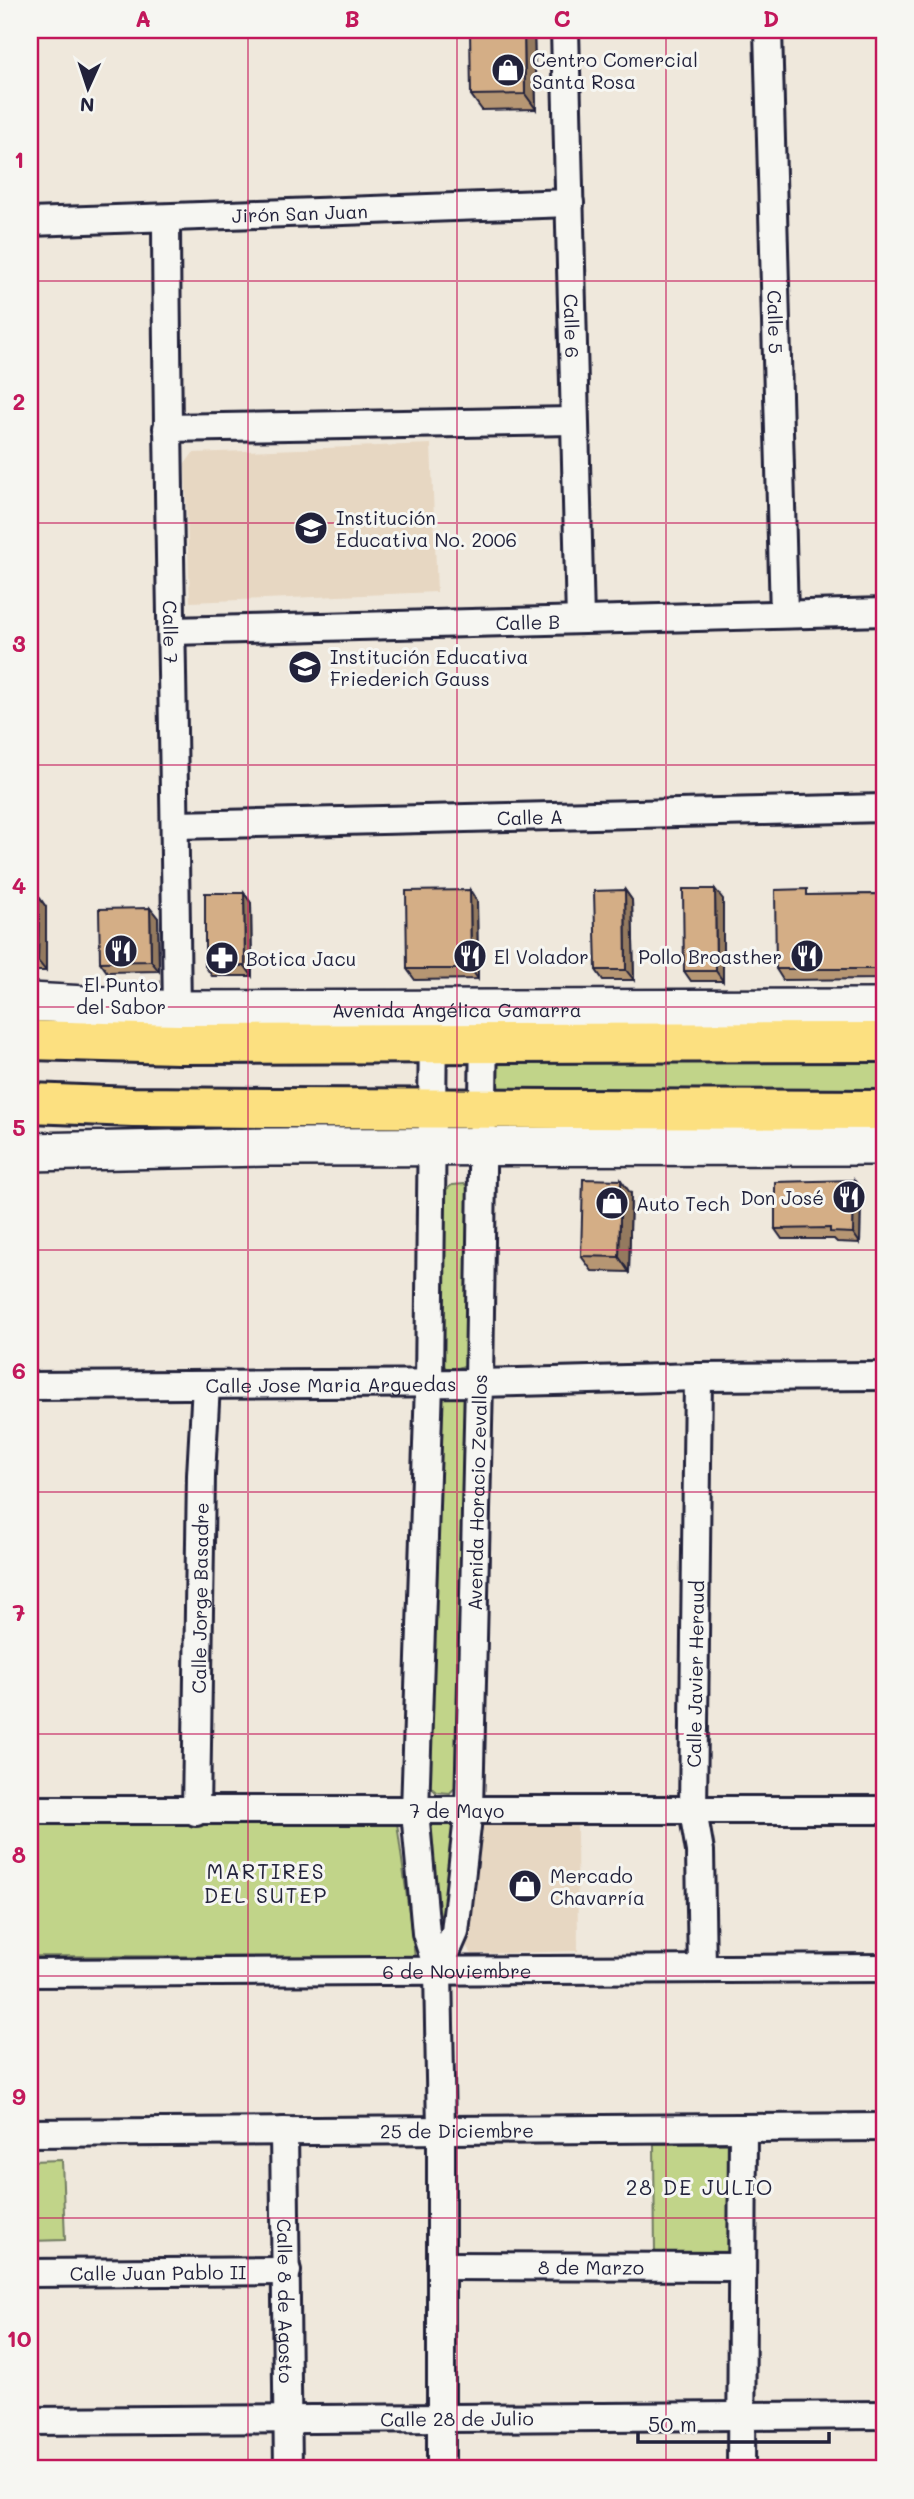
<svg xmlns="http://www.w3.org/2000/svg" width="914" height="2499" viewBox="0 0 914 2499" font-family="Mali,sans-serif">
  <style>
    .built { fill: #e7d7c2 }
    .green { fill: #c1d489; stroke: #727b62; stroke-width: 2 }
    .lines { fill: none; stroke-linecap: round; stroke-linejoin: round }
    .street-casing { stroke: #22223b; stroke-width: 32 }
    .secondary-casing { stroke: #22223b; stroke-width: 42 }
    .primary-casing { stroke: #22223b; stroke-width: 44 }
    .street { stroke: #f6f6f2; stroke-width: 26 }
    .secondary { stroke: #f6f6f2; stroke-width: 37 }
    .primary { stroke: #fce080; stroke-width: 38 }
    .wall { fill: #b69673; stroke: #22223b; stroke-width: 2 }
    .shaded-wall { fill: #947a5e; stroke: #22223b; stroke-width: 2 }
    .building { fill: #d4ae86; stroke: #22223b; stroke-width: 2 }
    .grid { fill: none; stroke: #c2185b; stroke-width: 2; stroke-opacity: 0.55 }
    .labels { text-anchor: middle; dominant-baseline: central; stroke-width: 6; stroke-linejoin: round; paint-order: stroke }
    .poi-label { font-size: 19px; fill: #22223b; stroke: #f6f6f2; text-anchor: start }
    .street-label { font-size: 19px; fill: #22223b; stroke: #f6f6f2 }
    .neighbourhood-label { font-size: 21px; letter-spacing: 2px; fill: #22223b; stroke: #f6f6f2 }
    .neatline { fill: none; stroke: #c2185b; stroke-width: 2.5 }
    .grid-label { font-size: 23px; text-anchor: middle; font-weight: bold; fill: #c2185b }
  </style>
  <rect width="100%" height="100%" fill="#efe8dc"/>
  <filter id="ink" filterUnits="userSpaceOnUse"><feTurbulence type="fractalNoise" baseFrequency=".0143" numOctaves="2"/><feDisplacementMap in="SourceGraphic" scale="14" xChannelSelector="R" yChannelSelector="G"/><feConvolveMatrix kernelMatrix="1 2 1 2 8 2 1 2 1" color-interpolation-filters="sRGB"/></filter>
  <g filter="url(#ink)">
    <g class="built">
      <path d="M431,444L437,592L190,602L185,464L193,453Z"/>
      <path d="M481,1823L577,1826L578,1951L472,1954L466,1946Z"/>
    </g>
    <g class="green">
      <path d="M884,1056V1096L501,1097C493,1083 493,1072 500,1057Z"/>
      <path d="M465,1184L473,1193L469,1364L458,1368H446L438,1360L444,1191L452,1185Z"/>
      <path d="M447,1395H461L469,1399L458,1784L450,1793L436,1792L427,1784L437,1400Z"/>
      <path d="M423,1816L459,1817L448,1905L440,1916L433,1905Z"/>
      <path d="M397,1823L415,1957L30,1956V1824Z"/>
      <path d="M654,2144H734L735,2256L655,2257Z"/>
      <path d="M62,2160L65,2240L30,2241V2161Z"/>
    </g>
    <g class="lines">
      <defs>
        <g id="street">
          <path id="s1" d="M565,30L580,620"/>
          <path id="s2" d="M768,30L784,614"/>
          <path id="s3" d="M166,219C167,488 175,757 177,1026"/>
          <path id="s4" d="M30,222L570,203"/>
          <path d="M167,428L574,421"/>
          <path id="s5" d="M173,631L884,612"/>
          <path id="s6" d="M176,825L884,808"/>
          <path d="M433,1026L429,1384L415,1811L426,1933L438,1971L441,2130V2469"/>
          <path d="M698,1377L693,1811L700,1851L702,1969"/>
          <path id="s7" d="M30,1386L479,1383L698,1377L884,1376"/>
          <path id="s8" d="M30,1810H884"/>
          <path id="s9" d="M196,1812L201,1475L206,1385"/>
          <path id="s10" d="M438,1971L455,1932L469,1809L479,1383L484,1029"/>
          <path id="s11" d="M30,1973L884,1968"/>
          <path id="s12" d="M284,2131L288,2469"/>
          <path id="s13" d="M30,2133L884,2127"/>
          <path id="s14" d="M441,2266L742,2267"/>
          <path id="s15" d="M30,2273L287,2271"/>
          <path id="s16" d="M30,2421L884,2415"/>
          <path d="M741,2469L743,2128"/>
        </g>
        <g id="secondary">
          <path id="s17" d="M30,1002L177,1010L884,1008"/>
          <path d="M30,1152L267,1147L884,1146"/>
        </g>
        <g id="primary">
          <path d="M30,1040L178,1044L884,1042"/>
          <path d="M30,1103L133,1107L271,1108L884,1110"/>
        </g>
      </defs>
      <use href="#street" class="street-casing"/>
      <use href="#secondary" class="secondary-casing"/>
      <use href="#primary" class="primary-casing"/>
      <use href="#street" class="street"/>
      <use href="#secondary" class="secondary"/>
      <use href="#primary" class="primary"/>
    </g>
    <g class="wall">
      <path d="M534,30L536,109L482,110L471,95Z"/>
      <path d="M625,890L632,900L634,980H603L596,970Z"/>
      <path d="M244,893L251,903L252,976H212L205,966Z"/>
      <path d="M884,894V979L783,980L776,969L812,895Z"/>
      <path d="M30,896L39,897L46,907V971H30Z"/>
      <path d="M723,899V981H691L684,971Z"/>
      <path d="M477,901L478,979L415,980L407,969Z"/>
      <path d="M150,908L158,918L159,971L107,972L100,962Z"/>
      <path d="M854,1180L861,1190L860,1243L837,1242L834,1239H782L775,1229Z"/>
      <path d="M631,1194L629,1272L592,1271L581,1256Z"/>
    </g>
    <g class="shaded-wall">
      <path d="M524,30H534L536,109L525,94Z"/>
      <path d="M715,889L723,899V981L716,971Z"/>
      <path d="M470,890L477,901L478,979L471,969Z"/>
      <path d="M625,890L632,900L634,980L626,970Z"/>
      <path d="M244,893L251,903L252,976L245,966Z"/>
      <path d="M39,897L46,907V971L38,961Z"/>
      <path d="M150,908L158,918L159,971L151,961Z"/>
      <path d="M621,1180L631,1194L629,1272L619,1257Z"/>
      <path d="M854,1180L861,1190L860,1243L853,1233Z"/>
    </g>
    <g class="building">
      <path d="M470,30H524L525,94L471,95Z"/>
      <path d="M683,889H715L716,971H684Z"/>
      <path d="M807,889V895L884,894V969H776L775,890Z"/>
      <path d="M470,890L471,969H407L406,891Z"/>
      <path d="M625,890L626,970H596L594,891Z"/>
      <path d="M205,893H244L245,966H205Z"/>
      <path d="M30,896L39,897L38,961H30Z"/>
      <path d="M150,908L151,961L100,962L99,909Z"/>
      <path d="M583,1179L621,1180L619,1257L581,1256Z"/>
      <path d="M854,1180L853,1233L830,1232V1228L775,1229V1182Z"/>
    </g>
  </g>
  <path class="grid" d="M248,30V2469M457,30V2469M666,30V2469M30,281H884M30,523H884M30,765H884M30,1007H884M30,1250H884M30,1492H884M30,1734H884M30,1976H884M30,2218H884"/>
  <defs>
    <symbol id="shop-disc" viewBox="-11 -11 22 22"><circle r="9.5" fill="#22223b" stroke="#f6f6f2"/><path d="M-5-2.5h2.3a2.7 3.5 0 0 1 5.4 0H5L5.5 6h-11ZM-1.5-2.5h3a1.5 2.3 0 0 0-3 0Z" fill="#fff"/></symbol>
    <symbol id="school-disc" viewBox="-11 -11 22 22"><circle r="9.5" fill="#22223b" stroke="#f6f6f2"/><path d="M0-5L7-2L0 1L-7-2ZM-4 1L0 2.5L4 1V4Q0 6-4 4Z" fill="#fff"/></symbol>
    <symbol id="restaurant-disc" viewBox="-11 -11 22 22"><circle r="9.5" fill="#22223b" stroke="#f6f6f2"/><path d="M-5-6h1v4h1v-4h1v4h1v-4h1v5L-1.5 .5V6h-2V.5L-5-1ZM5-6V6H3V1.5H1.5Q1.5-4 5-6Z" fill="#fff"/></symbol>
    <symbol id="pharmacy-disc" viewBox="-11 -11 22 22"><circle r="9.5" fill="#22223b" stroke="#f6f6f2"/><path d="M-2-6h4v4h4v4h-4v4h-4v-4h-4v-4h4Z" fill="#fff"/></symbol>
  </defs>
  <g fill-rule="evenodd">
    <use href="#shop-disc" x="489" y="51" width="38" height="38"/>
    <use href="#school-disc" x="292" y="509" width="38" height="38"/>
    <use href="#school-disc" x="286" y="648" width="38" height="38"/>
    <use href="#restaurant-disc" x="102" y="932" width="38" height="38"/>
    <use href="#restaurant-disc" x="451" y="937" width="38" height="38"/>
    <use href="#restaurant-disc" x="788" y="937" width="38" height="38"/>
    <use href="#pharmacy-disc" x="203" y="939" width="38" height="38"/>
    <use href="#restaurant-disc" x="830" y="1178" width="38" height="38"/>
    <use href="#shop-disc" x="593" y="1184" width="38" height="38"/>
    <use href="#shop-disc" x="506" y="1867" width="38" height="38"/>
  </g>
  <g class="labels">
    <g class="poi-label">
      <text x="532" y="59">Centro Comercial<tspan x="532" dy="22">Santa Rosa</tspan></text>
      <text x="336" y="517">Institución<tspan x="336" dy="22">Educativa No. 2006</tspan></text>
      <text x="330" y="656">Institución Educativa<tspan x="330" dy="22">Friederich Gauss</tspan></text>
      <text x="494" y="956">El Volador</text>
      <text x="782" y="956" text-anchor="end">Pollo Broasther</text>
      <text x="246" y="958">Botica Jacu</text>
      <text x="121" y="984" text-anchor="middle">El Punto<tspan x="121" dy="22">del Sabor</tspan></text>
      <text x="824" y="1197" text-anchor="end">Don José</text>
      <text x="636" y="1203">Auto Tech</text>
      <text x="550" y="1875">Mercado<tspan x="550" dy="22">Chavarría</tspan></text>
    </g>
    <g class="street-label">
      <text stroke="none"><textPath href="#s4" startOffset="270">Jirón San Juan</textPath></text>
      <text stroke="none"><textPath href="#s2" startOffset="292">Calle 5</textPath></text>
      <text stroke="none"><textPath href="#s1" startOffset="296">Calle 6</textPath></text>
      <text stroke="none"><textPath href="#s5" startOffset="355">Calle B</textPath></text>
      <text stroke="none"><textPath href="#s3" startOffset="413">Calle 7</textPath></text>
      <text stroke="none"><textPath href="#s6" startOffset="354">Calle A</textPath></text>
      <text stroke="none"><textPath href="#s17" startOffset="427">Avenida Angélica Gamarra</textPath></text>
      <text stroke="none"><textPath href="#s7" startOffset="301">Calle Jose Maria Arguedas</textPath></text>
      <text stroke="none"><textPath href="#s10" startOffset="483">Avenida Horacio Zevallos</textPath></text>
      <text stroke="none"><textPath href="#s9" startOffset="214">Calle Jorge Basadre</textPath></text>
      <text transform="translate(695 1674) rotate(-89)">Calle Javier Heraud</text>
      <text stroke="none"><textPath href="#s8" startOffset="427">7 de Mayo</textPath></text>
      <text stroke="none"><textPath href="#s11" startOffset="427">6 de Noviembre</textPath></text>
      <text stroke="none"><textPath href="#s13" startOffset="427">25 de Diciembre</textPath></text>
      <text stroke="none"><textPath href="#s14" startOffset="150">8 de Marzo</textPath></text>
      <text stroke="none"><textPath href="#s15" startOffset="128">Calle Juan Pablo II</textPath></text>
      <text stroke="none"><textPath href="#s12" startOffset="170">Calle 8 de Agosto</textPath></text>
      <text stroke="none"><textPath href="#s16" startOffset="427">Calle 28 de Julio</textPath></text>
    </g>
    <g class="neighbourhood-label">
      <text x="266" y="1870">MARTIRES<tspan x="266" dy="24">DEL SUTEP</tspan></text>
      <text x="700" y="2186">28 DE JULIO</text>
    </g>
  </g>
  <rect width="914" height="2499" fill="none" stroke="#f6f6f2" stroke-width="77"/>
  <g transform="translate(88 88) rotate(183)" stroke="#f6f6f2" stroke-width="5" paint-order="stroke">
  <path d="M0-5L12 26L0 18L-12 26Z" fill="#22223b"/>
  <text y="-10" font-size="19" font-weight="bold" text-anchor="middle" fill="#22223b">N</text>
  </g>
  <path d="M638 2432v10h191v-10" fill="none" stroke="#22223b" stroke-width="3.5"/>
  <text x="648" y="2432" font-size="21" fill="#22223b" stroke="#f6f6f2" stroke-width="5" paint-order="stroke">50 m</text>
  <rect x="38" y="38" width="838" height="2422" class="neatline"/>
  <g class="grid-label">
    <text x="143" y="27">A</text>
    <text x="352" y="27">B</text>
    <text x="562" y="27">C</text>
    <text x="771" y="27">D</text>
    <text x="19" y="168">1</text>
    <text x="19" y="410">2</text>
    <text x="19" y="652">3</text>
    <text x="19" y="894">4</text>
    <text x="19" y="1136">5</text>
    <text x="19" y="1379">6</text>
    <text x="19" y="1621">7</text>
    <text x="19" y="1863">8</text>
    <text x="19" y="2105">9</text>
    <text x="19" y="2347">10</text>
  </g>
</svg>
